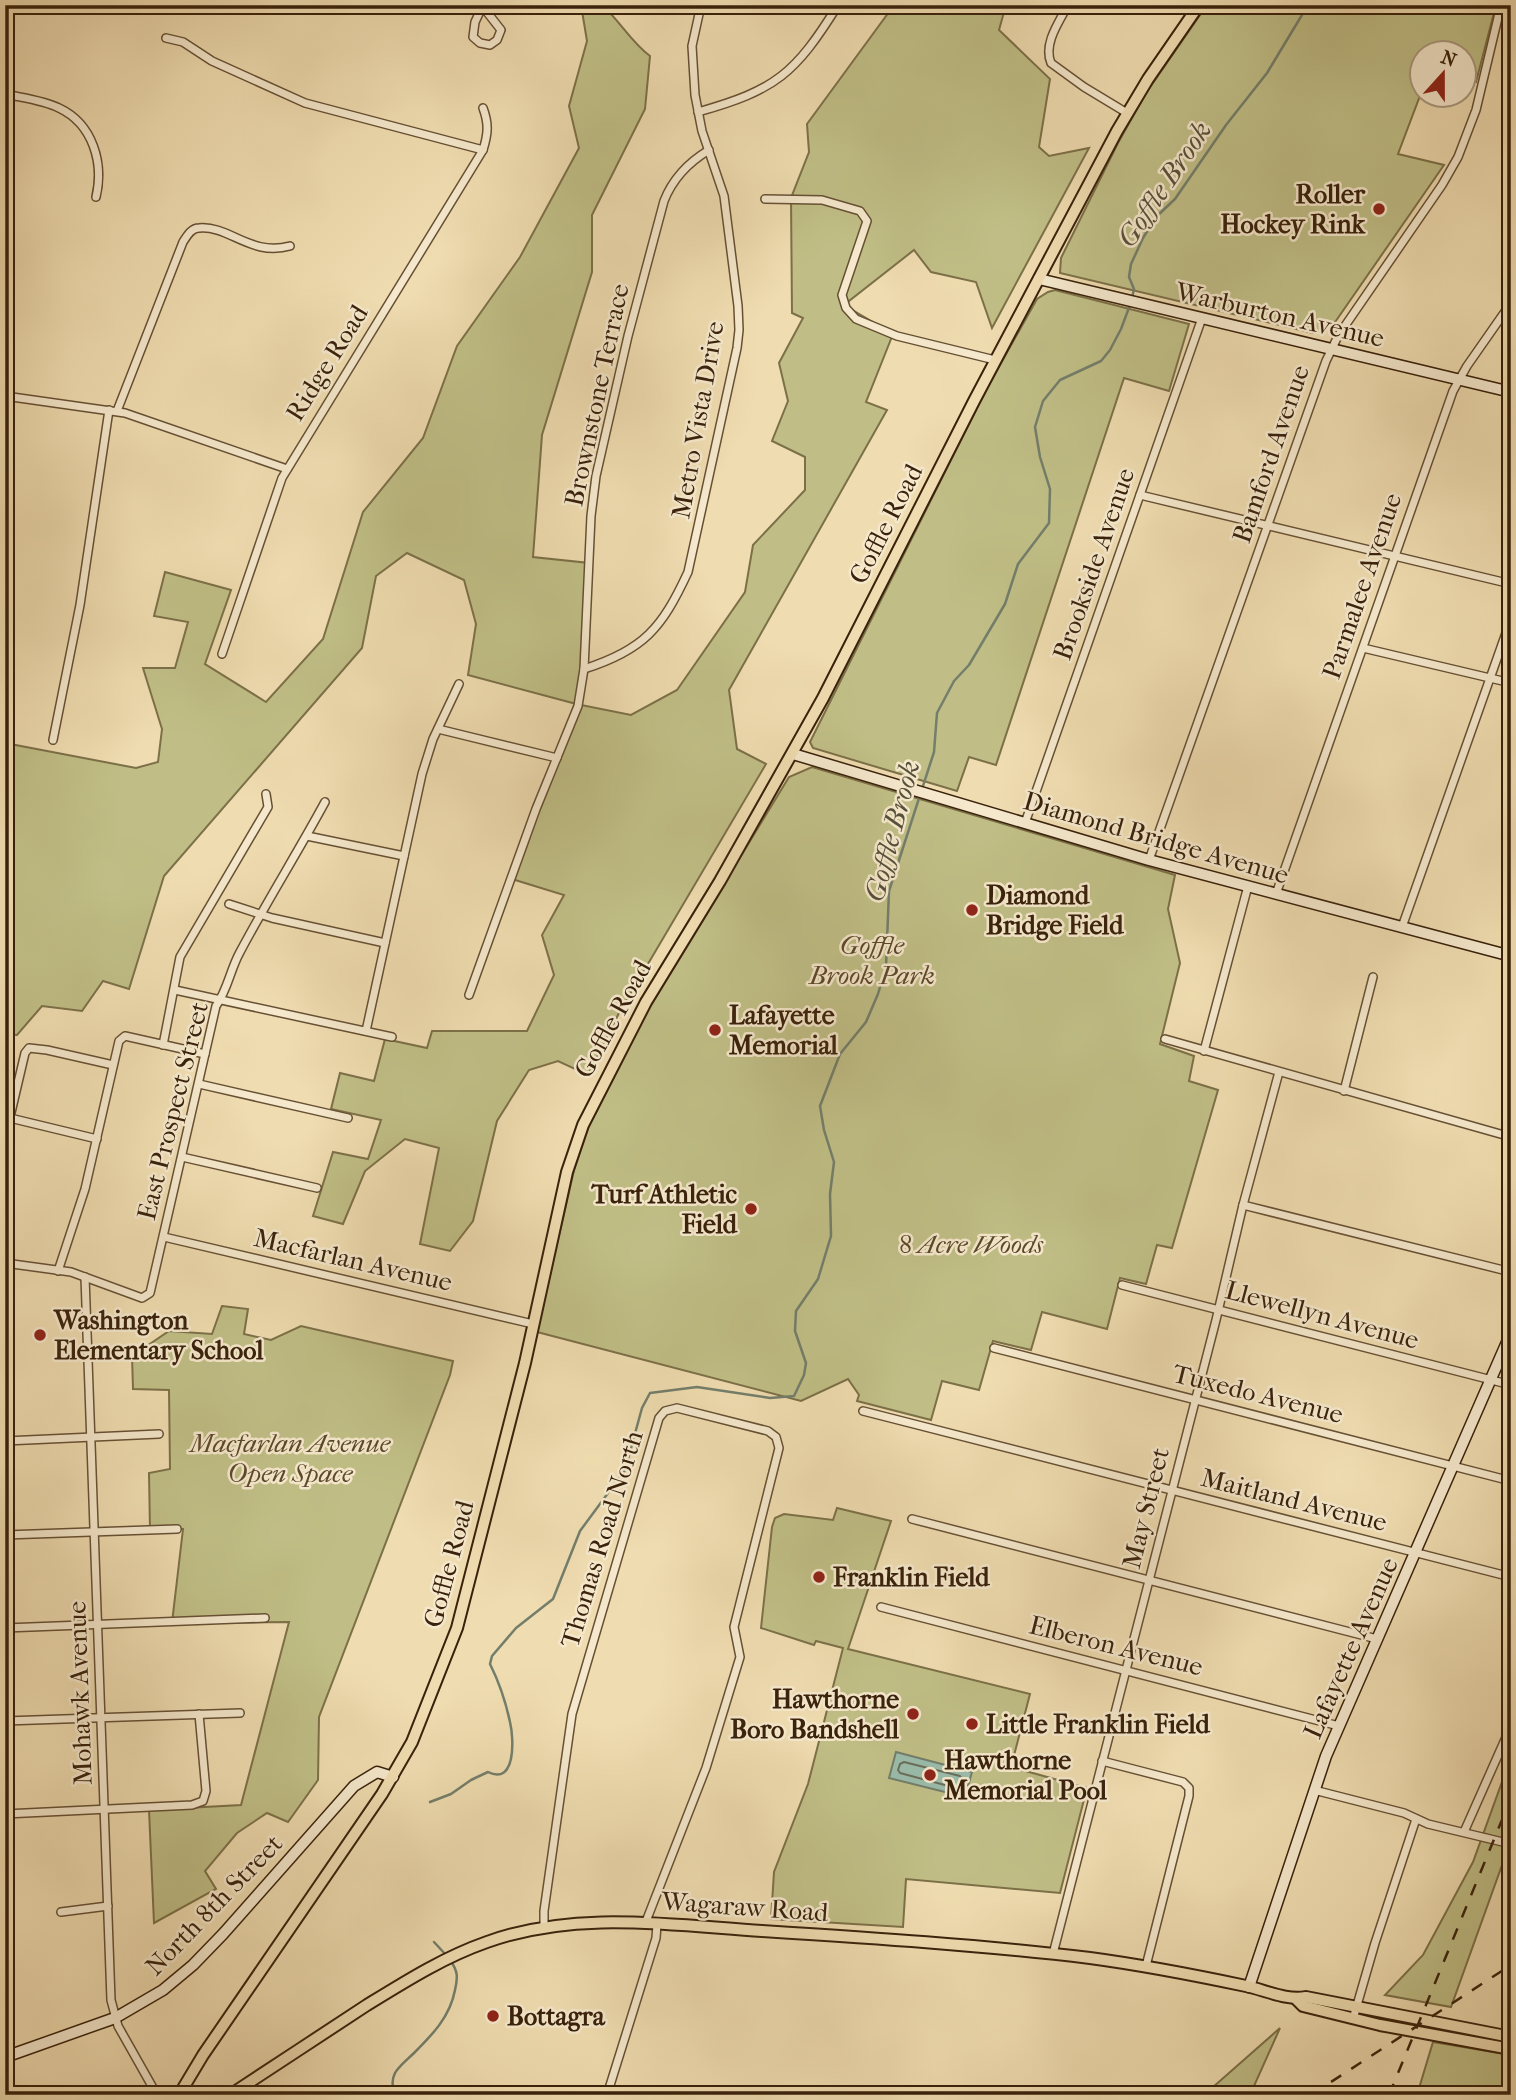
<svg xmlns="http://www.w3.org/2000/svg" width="1516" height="2100" viewBox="0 0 1516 2100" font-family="'IM FELL French Canon',serif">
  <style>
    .green { fill: #c0be86; stroke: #7c7048; stroke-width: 2 }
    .water { fill: #9abcab; stroke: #737e6b; stroke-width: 2 }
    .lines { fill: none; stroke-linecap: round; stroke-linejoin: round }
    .shore { stroke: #6a6e5b; stroke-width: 2 }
    .stream { stroke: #737e6b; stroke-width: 2.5 }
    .street-casing { stroke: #665034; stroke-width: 10 }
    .secondary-casing { stroke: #39210b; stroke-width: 13 }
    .primary-casing { stroke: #39210b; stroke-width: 14 }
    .street { stroke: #f5e8cc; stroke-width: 7 }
    .secondary { stroke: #f5e8cc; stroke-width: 10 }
    .primary { stroke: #efdcb0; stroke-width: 10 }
    .rail { stroke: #39210b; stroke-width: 2.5; stroke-dasharray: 12 12; stroke-linecap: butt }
    .poi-dot { fill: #8f2418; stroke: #f5e8cc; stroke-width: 2.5 }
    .labels { text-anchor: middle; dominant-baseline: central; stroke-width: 5; stroke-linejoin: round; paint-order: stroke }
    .poi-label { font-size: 26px; font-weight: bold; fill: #39210b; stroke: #f5e8cc; text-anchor: start }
    .street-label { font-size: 26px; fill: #39210b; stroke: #f5e8cc }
    .park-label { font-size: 26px; font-style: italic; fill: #5b482a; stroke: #f5e8cc }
    .water-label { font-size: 28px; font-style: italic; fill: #56503b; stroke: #f5e8cc }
  </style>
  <rect width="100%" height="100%" fill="#efdcb0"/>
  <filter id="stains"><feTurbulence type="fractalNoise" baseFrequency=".00286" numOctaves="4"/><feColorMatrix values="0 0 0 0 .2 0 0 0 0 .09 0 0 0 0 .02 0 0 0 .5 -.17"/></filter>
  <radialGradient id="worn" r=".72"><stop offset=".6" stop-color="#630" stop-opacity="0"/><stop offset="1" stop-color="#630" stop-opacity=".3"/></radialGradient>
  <g class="green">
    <path d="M581,5H602C620,21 631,42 650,56L645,109L592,215V272L542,435L533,557L589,563L581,705L631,715L677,690L745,592L753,545L805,490V457L772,441L788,401L779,363L803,318L792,313L791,198L809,152L807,124L889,12L902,5H1006L999,30L1050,79L1039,147L1049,156L1089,148L992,328L976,282L931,272L914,250L844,305L893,334L866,402L887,410L729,690L737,749L766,764L619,1013L588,1075L558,1061L529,1070L497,1121L473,1221L450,1251L420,1244L439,1148L405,1139L365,1171L343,1224L313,1216L333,1152L368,1159L381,1120L331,1109L340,1073L374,1081L385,1039L427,1048L432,1031H527L554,975L542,935L564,895L512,879L580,705L468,675L476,624L464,580L407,553L376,576L362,648L164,876L129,989L103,981L82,1011L42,1006L17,1035L5,1034V743L136,768L158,762L162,729L143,668H175L188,622L154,616L165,572L231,590L205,664L266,702L323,639L363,512L423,438L457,346L520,257L579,148L569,106L587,41Z"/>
    <path d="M1207,5H1496L1476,82L1464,80V52H1422L1421,93L1398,154L1444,165L1331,328L1313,333L1060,273L1061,258L1118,143L1146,93Z"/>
    <path d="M1055,290L1189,324L1169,391L1124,378L996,765L969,757L957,791L813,748L810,742L987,388L1037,299L1048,292Z"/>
    <path d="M812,767L1175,875L1168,909L1180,963L1160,1044L1194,1056L1189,1081L1218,1090L1172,1248L1157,1245L1146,1284L1120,1278L1107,1329L1042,1312L1031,1350L993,1341L979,1390L942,1381L931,1420L857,1401L859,1395L848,1379L801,1401L537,1332L574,1170L589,1125L653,1000L789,777Z"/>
    <path d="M222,1306L248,1309L244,1334L271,1340L301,1326L453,1361L450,1375L319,1717L318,1780L288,1822L267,1813L237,1833L205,1871L216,1889L154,1923L149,1810L241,1805L289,1622L172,1623L183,1529L150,1530L149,1473L170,1469L169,1390L133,1389L132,1356L169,1331L212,1334Z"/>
    <path d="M837,1508L891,1521L848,1649L1030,1694L1011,1767L1087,1788L1060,1893L906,1879L903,1927L771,1919L774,1872L808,1784L843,1648L816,1641L814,1645L761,1628L772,1527L775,1518L784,1514L833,1520Z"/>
    <path d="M1511,1757V1840L1451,2007L1385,1995L1423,1955L1473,1862Z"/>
    <path d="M1280,2028L1250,2095H1204Z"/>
    <path d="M1433,2042L1511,2055V2095H1417Z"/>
  </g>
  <path class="water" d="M896,1752L972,1772L965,1797L889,1778Z"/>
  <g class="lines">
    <path class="shore" d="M904,1762L960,1776L962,1779L960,1786L956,1788L900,1773L898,1770L900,1764Z"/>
    <g class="stream">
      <path d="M1132,298L1134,289L1129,277L1131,264L1143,238L1156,217L1175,199L1226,125L1267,73L1308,5"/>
      <path d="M430,1802L451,1794L471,1780L488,1772C516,1786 514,1739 510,1722C506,1703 499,1682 490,1664L492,1656L516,1628L553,1599L580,1531L625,1470L642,1408L650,1393L697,1387L770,1398L794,1396L804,1375L806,1363L795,1331L796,1311L818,1279L831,1236L830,1194L834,1162L824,1130L820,1106L840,1054L866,1022L878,994L886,966L889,891L934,752L937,713L954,681L969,665L1005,604L1018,564L1049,523L1050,489L1040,457L1035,427L1043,401L1060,380L1101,361L1110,350L1121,329L1130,305"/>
      <path d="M434,1942L446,1955"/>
      <path d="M394,2095C393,2087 391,2081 395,2073C399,2066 408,2059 414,2053C432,2035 450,2017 455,1990C458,1977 458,1971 450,1960"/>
    </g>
    <defs>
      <g id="street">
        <path d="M1068,5C1059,22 1043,44 1051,63L1084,87L1127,113"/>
        <path d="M483,7L501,30L497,40L490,45L480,43L473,37L475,22L483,5"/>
        <path d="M166,38L183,42L212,61L305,103L483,150"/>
        <path d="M5,94C23,98 43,100 59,108C93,124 104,163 96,197"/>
        <path d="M698,112C776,90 795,74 838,5"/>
        <path d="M765,199L822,200L860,211L867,221L842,295L846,308L856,319L897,336L995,360"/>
        <path d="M5,396L125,413L287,469"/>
        <path d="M117,411L183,242C187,236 191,228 199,228C229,225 251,257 290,246"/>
        <path d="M1140,495L1511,584"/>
        <path d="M1363,648L1511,683"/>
        <path d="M222,654L282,478L483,150C488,134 489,124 483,108"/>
        <path d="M584,669C644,650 662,628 688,572L737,348L739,330L738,306L724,196L702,131L695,95L692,46L701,5"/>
        <path d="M438,729L557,758"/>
        <path d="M53,740L80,605L109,410"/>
        <path d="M1025,823L1202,318"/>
        <path d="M307,836L404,856"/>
        <path d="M1149,860L1326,361L1338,336L1442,185L1458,157L1476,110L1501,5"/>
        <path d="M1276,894L1453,391L1467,366L1511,303"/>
        <path d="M229,904L272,918L385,943"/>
        <path d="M1402,927L1511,619"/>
        <path d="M175,990L392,1037"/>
        <path d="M469,995L536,809L578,706L584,669L591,516L596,476L628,336L664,201C673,178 689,162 709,150"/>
        <path d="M366,1031L422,774L433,739L459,684"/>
        <path d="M1165,1039L1511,1137"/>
        <path d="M163,1045L180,957L268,807L266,794"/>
        <path d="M1204,1051L1248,886"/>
        <path d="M199,1084L348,1118"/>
        <path d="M1344,1091L1373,977"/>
        <path d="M10,1118L97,1139"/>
        <path d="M5,1138L25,1053L29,1048L47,1050L113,1065"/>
        <path d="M182,1157L317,1188"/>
        <path d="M1243,1205L1511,1272"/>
        <path d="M164,1237L533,1324"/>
        <path d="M5,1263L71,1272L142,1298L150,1293L216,1006C228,989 230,970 240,952C267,901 298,852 325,802"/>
        <path d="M58,1271L85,1189L119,1041L125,1036L205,1054"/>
        <path d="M85,1277L111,2000L118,2026L157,2095"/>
        <path d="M1122,1285L1511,1385"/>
        <path d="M994,1348L1511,1481"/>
        <path d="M863,1411L1511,1577"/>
        <path d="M5,1441L159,1434"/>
        <path d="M912,1519L1377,1639"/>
        <path d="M5,1535L177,1529"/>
        <path d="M881,1607L1339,1726"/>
        <path d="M5,1628L265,1618"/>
        <path d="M5,1721L240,1713"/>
        <path d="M1102,1761L1183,1782L1189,1788V1796L1146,1966"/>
        <path d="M1314,1790L1404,1813L1428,1824L1511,1844"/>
        <path d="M5,1814L192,1805L203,1801L206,1791L199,1714"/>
        <path d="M1464,1832L1511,1726"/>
        <path d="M61,1912L108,1906"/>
        <path d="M544,1927V1911L572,1714L659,1418L665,1411L677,1408L768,1431L776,1437L779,1448L734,1627L740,1657L706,1768L645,1924"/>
        <path d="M1053,1954L1216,1320L1243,1205L1279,1072"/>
        <path d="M1353,2019L1375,1943L1416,1819"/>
        <path d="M607,2095L656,1938L657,1924"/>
      </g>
      <g id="secondary">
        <path d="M1039,279L1511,392"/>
        <path d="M793,754L1149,860L1511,956"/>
        <path d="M1249,1987L1326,1756L1511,1333"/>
        <path d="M5,2057L115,2018L163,1990L193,1965L223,1934L354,1786L377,1772L393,1777"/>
      </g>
      <g id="primary">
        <path d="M1296,1999L1303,2006L1380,2025L1511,2049"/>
        <path d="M179,2095L203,2055L382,1794L412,1742L457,1628L525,1363L567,1172L583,1125L646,1002L720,881L823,698L974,401L1117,131L1148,79L1199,5"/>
        <path d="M230,2095C276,2065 321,2035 367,2005C406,1981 444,1957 487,1942C575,1910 671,1925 762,1931C872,1938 981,1945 1090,1958C1142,1965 1194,1975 1246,1986C1265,1990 1287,2001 1306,1997L1511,2037"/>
      </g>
    </defs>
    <use href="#street" class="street-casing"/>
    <use href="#secondary" class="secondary-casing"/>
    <use href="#primary" class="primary-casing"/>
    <use href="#street" class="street"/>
    <use href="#secondary" class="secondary"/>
    <use href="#primary" class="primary"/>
    <g class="rail">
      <path d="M1311,2095L1511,1965"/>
      <path d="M1389,2095L1511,1798"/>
    </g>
  </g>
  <g class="poi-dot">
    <circle cx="1379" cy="209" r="7"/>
    <circle cx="972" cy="910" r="7"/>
    <circle cx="715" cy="1030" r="7"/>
    <circle cx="751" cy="1209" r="7"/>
    <circle cx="40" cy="1335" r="7"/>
    <circle cx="819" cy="1577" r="7"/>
    <circle cx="913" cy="1714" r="7"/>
    <circle cx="972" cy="1724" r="7"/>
    <circle cx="930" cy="1775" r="7"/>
    <circle cx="493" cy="2016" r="7"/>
  </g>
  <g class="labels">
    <g class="poi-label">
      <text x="1365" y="194" text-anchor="end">Roller<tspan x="1365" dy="30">Hockey Rink</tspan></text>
      <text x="986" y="895">Diamond<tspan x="986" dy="30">Bridge Field</tspan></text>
      <text x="729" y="1015">Lafayette<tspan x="729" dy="30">Memorial</tspan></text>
      <text x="737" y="1194" text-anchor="end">Turf Athletic<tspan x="737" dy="30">Field</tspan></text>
      <text x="54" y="1320">Washington<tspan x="54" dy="30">Elementary School</tspan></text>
      <text x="833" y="1577">Franklin Field</text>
      <text x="899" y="1699" text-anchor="end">Hawthorne<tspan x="899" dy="30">Boro Bandshell</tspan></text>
      <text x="986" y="1724">Little Franklin Field</text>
      <text x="944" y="1760">Hawthorne<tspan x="944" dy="30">Memorial Pool</tspan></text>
      <text x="507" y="2016">Bottagra</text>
    </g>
    <g class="street-label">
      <text transform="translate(1280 315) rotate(13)">Warburton Avenue</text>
      <text transform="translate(327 363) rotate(-58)">Ridge Road</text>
      <text transform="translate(597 395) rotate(-78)">Brownstone Terrace</text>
      <text transform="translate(698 420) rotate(-80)">Metro Vista Drive</text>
      <text transform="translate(1271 454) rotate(-71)">Bamford Avenue</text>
      <text transform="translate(886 524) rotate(-63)">Goffle Road</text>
      <text transform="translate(1094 564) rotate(-71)">Brookside Avenue</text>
      <text transform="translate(1362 586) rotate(-71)">Parmalee Avenue</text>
      <text transform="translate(1156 838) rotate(16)">Diamond Bridge Avenue</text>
      <text transform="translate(613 1019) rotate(-61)">Goffle Road</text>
      <text transform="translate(173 1111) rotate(-76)">East Prospect Street</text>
      <text transform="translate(353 1260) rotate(13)">Macfarlan Avenue</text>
      <text transform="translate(1322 1315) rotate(15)">Llewellyn Avenue</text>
      <text transform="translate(1258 1394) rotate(14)">Tuxedo Avenue</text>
      <text transform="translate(1294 1500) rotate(14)">Maitland Avenue</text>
      <text transform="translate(1146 1508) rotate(-76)">May Street</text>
      <text transform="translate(602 1539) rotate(-73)">Thomas Road North</text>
      <text transform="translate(449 1564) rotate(-75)">Goffle Road</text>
      <text transform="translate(1116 1646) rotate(14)">Elberon Avenue</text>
      <text transform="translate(1351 1648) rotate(-66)">Lafayette Avenue</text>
      <text transform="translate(80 1693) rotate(-92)">Mohawk Avenue</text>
      <text transform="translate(214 1905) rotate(-46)">North 8th Street</text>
      <text transform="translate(745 1907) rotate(4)">Wagaraw Road</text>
    </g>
    <g class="park-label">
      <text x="872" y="945">Goffle<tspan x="872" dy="30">Brook Park</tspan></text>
      <text x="971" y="1244">8 Acre Woods</text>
      <text x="290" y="1443">Macfarlan Avenue<tspan x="290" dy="30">Open Space</tspan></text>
    </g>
    <g class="water-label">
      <text transform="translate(1164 184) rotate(-56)">Goffle Brook</text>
      <text transform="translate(892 831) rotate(-75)">Goffle Brook</text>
    </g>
  </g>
  <rect width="1516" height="2100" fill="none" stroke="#efdcb0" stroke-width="28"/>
  <rect x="7" y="7" width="1502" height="2086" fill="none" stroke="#39210b" stroke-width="3.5"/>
  <rect x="14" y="14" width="1488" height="2072" fill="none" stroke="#39210b" stroke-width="2"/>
  <g transform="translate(1443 74) rotate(21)"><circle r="33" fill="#f5e8cc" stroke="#aa987f" stroke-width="2"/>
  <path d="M0-5L12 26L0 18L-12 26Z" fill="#8f2418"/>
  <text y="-10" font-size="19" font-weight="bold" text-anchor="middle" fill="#39210b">N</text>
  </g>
  <rect width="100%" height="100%" filter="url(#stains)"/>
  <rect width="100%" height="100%" fill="url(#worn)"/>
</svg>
